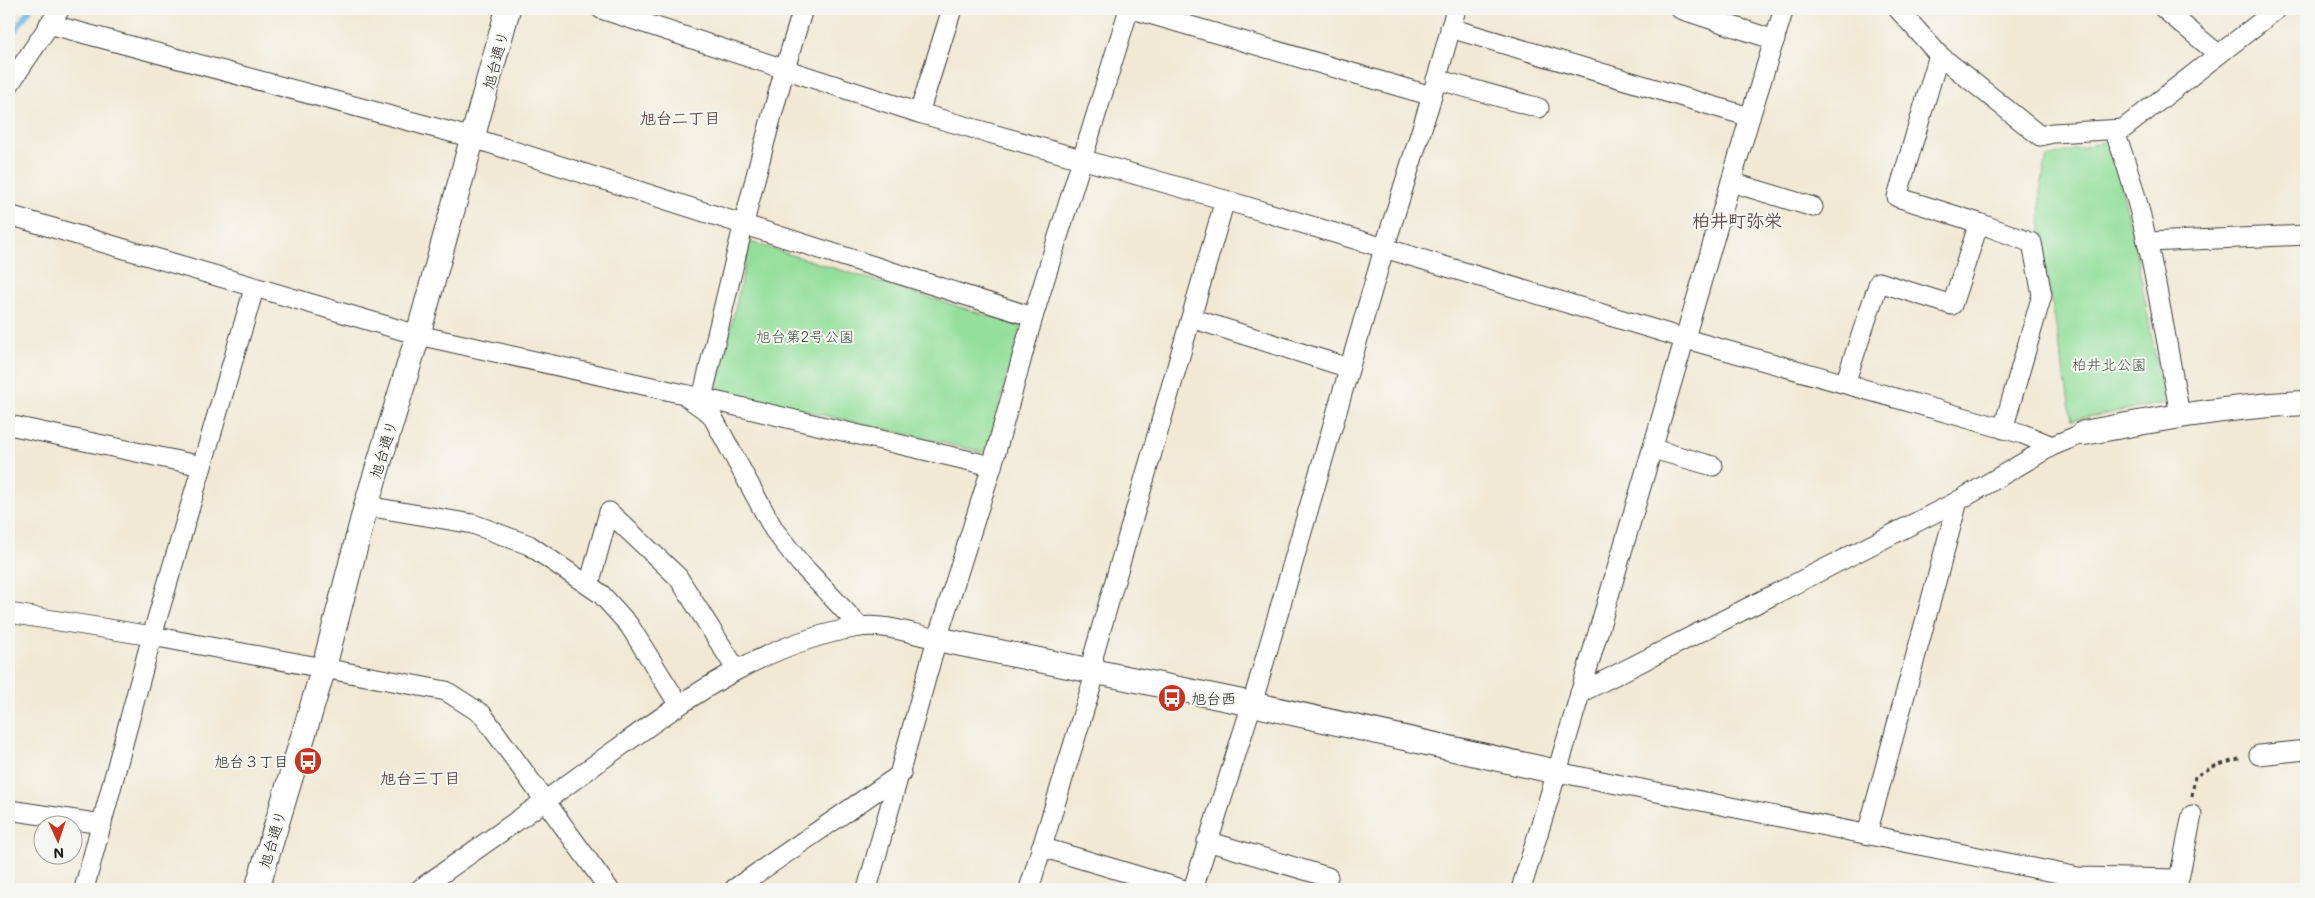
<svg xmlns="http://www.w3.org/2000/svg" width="2315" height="898" viewBox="0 0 2315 898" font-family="Mali,'Klee One',sans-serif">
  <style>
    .green { fill: #94df9b; stroke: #587e5c }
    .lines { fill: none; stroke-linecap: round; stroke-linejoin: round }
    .stream { stroke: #70b7e7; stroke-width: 6 }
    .minor-casing { stroke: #3c3b38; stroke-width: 21 }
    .tertiary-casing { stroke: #3c3b38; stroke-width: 26 }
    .path { stroke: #3c3b38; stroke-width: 3; stroke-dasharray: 4 4; stroke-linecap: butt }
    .minor { stroke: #fff; stroke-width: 19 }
    .tertiary { stroke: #fff; stroke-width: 24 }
    .labels { text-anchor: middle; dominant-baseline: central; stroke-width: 4; stroke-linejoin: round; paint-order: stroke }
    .street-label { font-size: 15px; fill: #1c1c1c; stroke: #f6f6f2 }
    .park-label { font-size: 15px; fill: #405642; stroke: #f6f6f2 }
    .poi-label { font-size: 15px; fill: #1c1c1c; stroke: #f6f6f2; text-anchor: start }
    .neighbourhood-label { font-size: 16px; font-weight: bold; fill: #614d47; stroke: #f6f6f2 }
    .quarter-label { font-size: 18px; font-weight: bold; fill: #614d47; stroke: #f6f6f2 }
  </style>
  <rect width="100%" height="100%" fill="#f6f6f2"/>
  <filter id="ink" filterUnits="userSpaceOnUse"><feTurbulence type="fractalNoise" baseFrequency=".02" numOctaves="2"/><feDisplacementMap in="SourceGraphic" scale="10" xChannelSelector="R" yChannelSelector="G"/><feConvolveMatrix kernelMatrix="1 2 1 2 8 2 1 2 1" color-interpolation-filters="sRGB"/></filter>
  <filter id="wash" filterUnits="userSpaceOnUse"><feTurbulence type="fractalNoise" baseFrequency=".0096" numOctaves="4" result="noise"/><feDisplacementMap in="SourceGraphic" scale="20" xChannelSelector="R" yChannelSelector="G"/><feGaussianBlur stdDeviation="1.12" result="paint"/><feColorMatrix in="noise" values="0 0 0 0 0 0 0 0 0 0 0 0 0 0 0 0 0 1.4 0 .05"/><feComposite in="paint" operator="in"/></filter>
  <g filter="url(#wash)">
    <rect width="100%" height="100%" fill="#f1e9d4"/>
    <g class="green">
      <path d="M2111,140L2136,252L2164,403L2072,420L2041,239L2040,191L2047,157Z"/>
      <path d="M750,242L1021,326L986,453L717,390Z"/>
    </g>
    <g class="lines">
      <path class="stream" d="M9,39L30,9"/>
    </g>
  </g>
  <g filter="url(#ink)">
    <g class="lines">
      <defs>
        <g id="minor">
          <path d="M601,9L919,113L1225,200L1686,339L2023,434L2052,446"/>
          <path d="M1132,9L1432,96"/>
          <path d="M1680,9L1775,40"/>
          <path d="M1898,9L1939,55L2040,136L2053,133L2123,129L2277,9"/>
          <path d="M2164,9L2218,54"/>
          <path d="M49,24L473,138L1033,317"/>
          <path d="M1450,28L1750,117"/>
          <path d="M1939,55L1897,197L1979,223"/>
          <path d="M1436,79L1539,108"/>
          <path d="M9,85L60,9"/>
          <path d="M919,113L952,9"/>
          <path d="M2114,130C2149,221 2162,319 2180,415"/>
          <path d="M1731,182L1813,207"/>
          <path d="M9,215L418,335L702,398L992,466"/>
          <path d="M2148,242L2306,235"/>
          <path d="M1191,318L1349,368"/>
          <path d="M1845,383L1879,282L1952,305L1979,223L2032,243L2042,295L2003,429"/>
          <path d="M688,398L711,414L774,530L800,563L860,627"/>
          <path d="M702,398C733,267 763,137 803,9"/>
          <path d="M9,425L202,466"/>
          <path d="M1653,449L1713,466"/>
          <path d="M366,506L473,524L529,545L601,594L629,625L679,705"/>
          <path d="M589,585L609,512L678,577L736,669"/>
          <path d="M9,613L152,636L446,691L482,714L609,889"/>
          <path d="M1580,693L1958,501L2052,446L2084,433"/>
          <path d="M2259,755L2306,750"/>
          <path d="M1557,772L2078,877L2178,879"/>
          <path d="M9,810L102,824"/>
          <path d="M1867,834L1958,501"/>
          <path d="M1207,841L1328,877"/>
          <path d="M1041,847L1182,889"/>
          <path d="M84,889L152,636L254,289"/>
          <path d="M420,889C478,848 536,808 593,766C676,707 755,644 859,627C884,623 912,634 937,639"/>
          <path d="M734,889L901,774"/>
          <path d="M867,889L937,639L992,466L1033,317L1129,9"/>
          <path d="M1029,889L1096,671L1093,657L1225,200"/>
          <path d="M1193,889L1252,704L1384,249L1432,96L1456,9"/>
          <path d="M1521,889L1557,772L1750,117L1784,9"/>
          <path d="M2177,889L2192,815"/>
        </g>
        <g id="tertiary">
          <path d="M2084,433C2158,419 2231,406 2306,403"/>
          <path d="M937,639L1252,704L1557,772"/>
          <path d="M257,889L324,667L366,506L418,335L508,9"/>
        </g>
      </defs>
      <use href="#minor" class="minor-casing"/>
      <use href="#tertiary" class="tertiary-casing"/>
      <path class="path" d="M2192,796L2195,776L2215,766L2242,758"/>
      <use href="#minor" class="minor"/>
      <use href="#tertiary" class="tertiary"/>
    </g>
  </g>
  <defs>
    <symbol id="bus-disc" viewBox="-11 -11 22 22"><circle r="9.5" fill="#c8321e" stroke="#f6f6f2"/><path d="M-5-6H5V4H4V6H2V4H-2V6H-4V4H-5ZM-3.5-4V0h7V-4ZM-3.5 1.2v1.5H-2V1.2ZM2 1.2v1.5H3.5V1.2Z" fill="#fff"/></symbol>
  </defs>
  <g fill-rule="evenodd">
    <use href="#bus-disc" x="1156" y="682" width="32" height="32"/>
    <use href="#bus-disc" x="292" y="745" width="32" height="32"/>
  </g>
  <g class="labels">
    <g class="street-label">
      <text transform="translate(495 60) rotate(-75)">旭台通り</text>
      <text transform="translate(383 449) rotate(-73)">旭台通り</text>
      <text transform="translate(272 839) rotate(-73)">旭台通り</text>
    </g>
    <g class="park-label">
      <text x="805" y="336">旭台第2号公園</text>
      <text x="2109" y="364">柏井北公園</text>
    </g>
    <g class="poi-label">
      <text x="1191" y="698">旭台西</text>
      <text x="289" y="761" text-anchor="end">旭台３丁目</text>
    </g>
    <g class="neighbourhood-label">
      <text x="680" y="117">旭台二丁目</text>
      <text x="420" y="777">旭台三丁目</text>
    </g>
    <g class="quarter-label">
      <text x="1737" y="220">柏井町弥栄</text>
    </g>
  </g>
  <rect width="2315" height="898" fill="none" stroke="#f6f6f2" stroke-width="30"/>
  <g transform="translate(58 840) rotate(177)"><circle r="24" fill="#f6f6f2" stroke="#9f9f9c"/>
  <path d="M0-4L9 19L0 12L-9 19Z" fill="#c8321e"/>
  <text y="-8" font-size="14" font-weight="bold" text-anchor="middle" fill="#1c1c1c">N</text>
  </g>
</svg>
